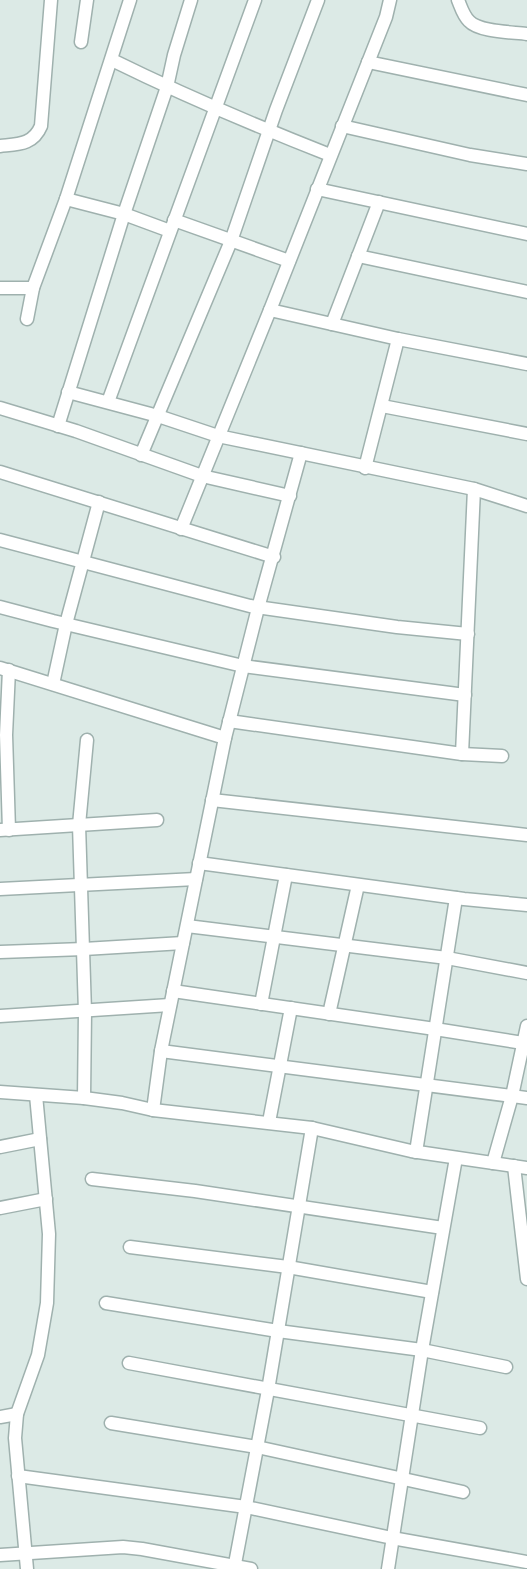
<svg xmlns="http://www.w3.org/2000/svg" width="527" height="1569" viewBox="0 0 527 1569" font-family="'Fira Sans',sans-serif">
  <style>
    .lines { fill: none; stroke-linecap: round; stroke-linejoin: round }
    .street-casing { stroke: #9fb1ae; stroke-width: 15 }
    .street { stroke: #fff; stroke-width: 12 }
  </style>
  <rect width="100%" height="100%" fill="#dceae6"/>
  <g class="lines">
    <defs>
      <g id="street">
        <path d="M458,0C461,7 463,15 469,21C479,32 512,32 527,34"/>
        <path d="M81,42L87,0"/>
        <path d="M112,60C183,95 256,126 330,155"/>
        <path d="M368,62L527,95"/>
        <path d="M342,126L470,155L527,164"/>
        <path d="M0,146C18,144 33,145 41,126L51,0"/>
        <path d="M317,189L527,234"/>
        <path d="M66,199L124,214L170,231"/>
        <path d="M174,220L289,261"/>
        <path d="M358,256L527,292"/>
        <path d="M0,288H33"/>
        <path d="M270,310L398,339L527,364"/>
        <path d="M27,319L33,288L66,199L130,0"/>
        <path d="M332,324L379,202"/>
        <path d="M68,392L158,416L218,436L474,489L527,506"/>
        <path d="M108,402L255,0"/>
        <path d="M382,406L527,434"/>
        <path d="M0,408L76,431L202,476L290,496"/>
        <path d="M58,426L124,214L167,87L174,55L191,0"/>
        <path d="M141,455L231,241L276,110L318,0"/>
        <path d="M365,468L398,339"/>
        <path d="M0,472L274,557"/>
        <path d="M181,529L270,310L386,17L390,0"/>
        <path d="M0,540L250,606L397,627L468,634"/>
        <path d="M0,607L53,621L243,666L465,695"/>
        <path d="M0,668L225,738"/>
        <path d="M53,684L66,624L99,502"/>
        <path d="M229,721L462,754L502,756"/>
        <path d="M462,754L474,489"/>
        <path d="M212,800L527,835"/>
        <path d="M0,830L157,820"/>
        <path d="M9,830L6,735L9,670"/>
        <path d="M199,863L464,899L527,905"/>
        <path d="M0,889L196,879"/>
        <path d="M187,926L447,958L527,973"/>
        <path d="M0,952L84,949L183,943"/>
        <path d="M173,991L435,1029L523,1043"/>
        <path d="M261,1004L286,875"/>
        <path d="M329,1014L358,885"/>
        <path d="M0,1016L170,1005"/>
        <path d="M161,1051L527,1098"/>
        <path d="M0,1092L84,1098L122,1103L153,1110L312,1128L411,1151L527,1168"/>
        <path d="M84,1098L85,1012L79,825L87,740"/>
        <path d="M153,1110L161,1051L225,738L258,608L301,453"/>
        <path d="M269,1122L291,1008"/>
        <path d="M0,1147L40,1139"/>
        <path d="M416,1152L456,898"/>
        <path d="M493,1163L512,1096L527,1026"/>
        <path d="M514,1166L527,1279"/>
        <path d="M92,1179L195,1191L443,1228"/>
        <path d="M0,1208L46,1199"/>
        <path d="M130,1247L288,1267L432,1292"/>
        <path d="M106,1303L278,1331L422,1350L506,1367"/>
        <path d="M129,1363L480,1428"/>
        <path d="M0,1417L17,1414"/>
        <path d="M111,1423L257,1447L463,1492"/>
        <path d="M18,1476L246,1507L392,1538L527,1562"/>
        <path d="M0,1555L123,1547L142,1549L251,1569"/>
        <path d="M27,1569L15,1438L17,1414L38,1355L47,1303L49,1234L36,1095"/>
        <path d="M234,1569L268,1390L312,1128"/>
        <path d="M388,1569L422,1350L456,1158"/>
      </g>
    </defs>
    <use href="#street" class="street-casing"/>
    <use href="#street" class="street"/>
  </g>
</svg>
